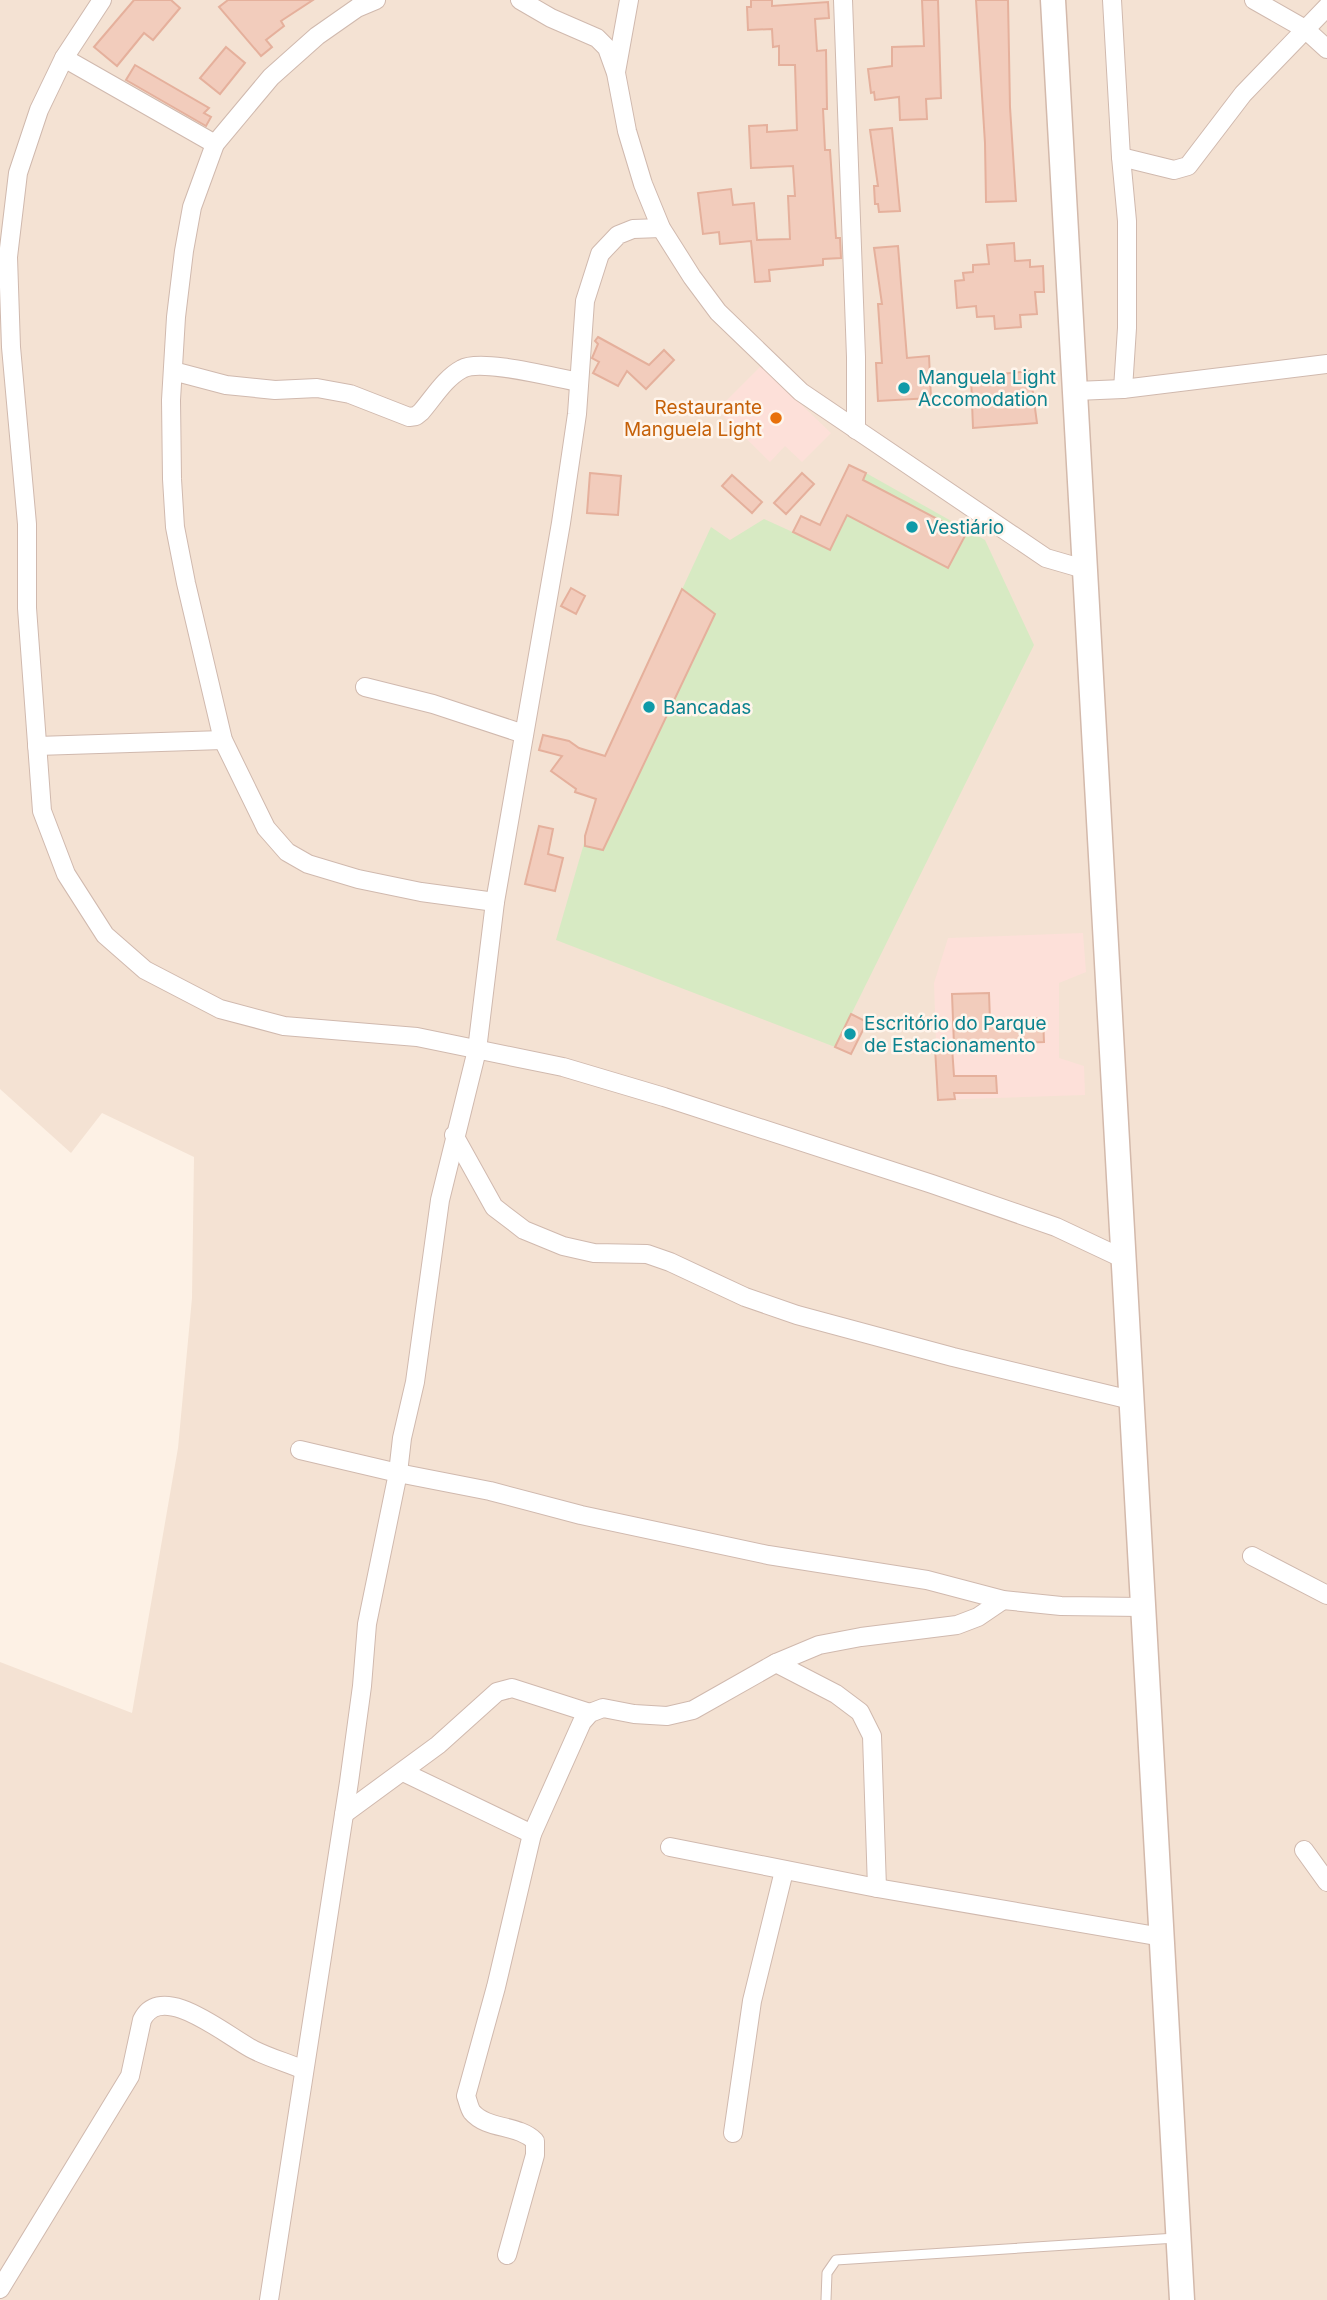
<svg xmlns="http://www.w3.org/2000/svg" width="1327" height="2300" viewBox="0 0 1327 2300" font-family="Inter,sans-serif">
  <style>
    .residential { fill: #f4e2d3 }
    .commercial { fill: #fde0d9 }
    .green { fill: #d7eac3 }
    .building { fill: #f2ccbc; stroke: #e5b09c; stroke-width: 2 }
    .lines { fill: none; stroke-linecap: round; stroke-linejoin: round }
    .lane-casing { stroke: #d0b9ae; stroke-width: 11 }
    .street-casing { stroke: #d0b9ae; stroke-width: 20 }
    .secondary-casing { stroke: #d3b9ab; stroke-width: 27 }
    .lane { stroke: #fff; stroke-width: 9 }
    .street { stroke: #fff; stroke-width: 18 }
    .secondary { stroke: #fff; stroke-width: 24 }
    .culture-dot { fill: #0f9aa8; stroke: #fff5ec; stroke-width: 2.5 }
    .food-dot { fill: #e8710a; stroke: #fff5ec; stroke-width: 2.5 }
    .labels { text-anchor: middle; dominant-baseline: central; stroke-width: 5; stroke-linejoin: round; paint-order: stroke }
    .culture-label { font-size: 19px; fill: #0d838f; stroke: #fff5ec; text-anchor: start }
    .food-label { font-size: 19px; fill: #c56008; stroke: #fff5ec; text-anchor: end }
  </style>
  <rect width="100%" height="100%" fill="#fdf1e5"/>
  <path class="residential" d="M0,0H1327V2300H0V1662L132,1713L178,1448L192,1298L194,1157L102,1113L71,1153L0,1089Z"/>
  <g class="commercial">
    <path d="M761,366L831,433L802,462L785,446L770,462L717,410Z"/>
    <path d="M1083,933L1086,972L1059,983V1058L1084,1066L1085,1095L938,1100L934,983L948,938Z"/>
  </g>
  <path class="green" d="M866,473L985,540L1034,645L835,1047L556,940L609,757L608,749L711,527L730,540L764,519L830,549Z"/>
  <g class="building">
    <path d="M134,0H171L180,8L153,40L144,33L117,66L94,47Z"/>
    <path d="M228,0H313L281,21L284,26L266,40L272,47L261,56L219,7Z"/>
    <path d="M751,0H772V6L828,2L829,18L815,19L817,51L826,50L827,109H823L825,150H830L836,238H840L841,258L823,259V265L769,270L770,281L755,282L751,241L720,244L719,232L703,234L698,193L731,189L733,205L754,203L757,240L790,239L788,196H795L793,166L751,168L749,126L767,125V132L797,130L795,65H779V46L773,47L772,29L748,30L747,7H751Z"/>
    <path d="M922,0H938L941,98L926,99L927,119L900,120L899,97L875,100L874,92L871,93L868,69L892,66V47L924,46Z"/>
    <path d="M976,0H1008L1010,107L1016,201L986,202L985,143Z"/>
    <path d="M226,47L245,63L220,94L200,78Z"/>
    <path d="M135,65L209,108L204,113L211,117L206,126L126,80Z"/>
    <path d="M892,128L900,211L879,212L878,204H875L874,186H878L870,130Z"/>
    <path d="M1014,243L1015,261L1030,260V267L1043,266L1044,292H1035L1037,314L1020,315L1021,327L995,329L994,316L977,317L976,306L957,308L955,281L964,280L963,273L973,272V265L989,264L987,245Z"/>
    <path d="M898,246L907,358L929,356L931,398L878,401L876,363H882L878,304H882L874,248Z"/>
    <path d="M598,337L649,365L664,350L674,360L646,389L627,371L618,386L593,373L599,362L592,358L598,344L595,341Z"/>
    <path d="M1030,371L1037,423L973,428L971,377Z"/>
    <path d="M849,465L866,473L863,480L966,534L948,568L847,515L830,550L793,532L801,516L820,525Z"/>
    <path d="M590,473L621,476L618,515L587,513Z"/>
    <path d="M802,473L814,484L786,514L774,503Z"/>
    <path d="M732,475L762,502L752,513L722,486Z"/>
    <path d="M571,588L585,596L576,614L561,606Z"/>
    <path d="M682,589L715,614L603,850L585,846V836L596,799L575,792L576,789L551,771L562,756L539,750L543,735L569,741L579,748L605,756Z"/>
    <path d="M539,826L553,829L548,854L563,858L555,891L525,884Z"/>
    <path d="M989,993L990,1021L1043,1018L1044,1042L954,1045L952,994Z"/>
    <path d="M851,1014L867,1022L851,1054L835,1047Z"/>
    <path d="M952,1047L954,1076H996L997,1093H954L955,1099L938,1100L935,1048Z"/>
  </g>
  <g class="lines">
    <defs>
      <path id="lane" d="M826,2300L827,2273L836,2260L1176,2238"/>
      <g id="street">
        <path d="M102,0L64,58L39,110L18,173L8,257L11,347L27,524V608L42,811L66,874L105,935L145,970L220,1009L284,1026L417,1037L563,1067L664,1097L932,1184L1056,1227L1124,1259"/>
        <path d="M376,0L357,8L317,36L271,77L215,144L192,207L184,251L176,317L171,400L172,479L175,527L186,583L223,740L266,828L287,852L308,864L358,879L421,892L495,902"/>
        <path d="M520,0L551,18L597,38L607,48L616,73L627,131L643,184L661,228L692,277L718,312L801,392L1046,558L1084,569"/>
        <path d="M843,0L856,357V430"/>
        <path d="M1112,0L1121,157L1127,221V328L1123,389"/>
        <path d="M1254,0L1305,29L1327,49"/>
        <path d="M64,58L215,144"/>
        <path d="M616,72L629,0"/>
        <path d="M1121,157L1174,170L1188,166L1243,94L1327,7"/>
        <path d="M173,371L226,385L275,390L317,388L350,394L409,417L416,416L421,412C434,397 445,378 462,369C481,358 555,378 579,382"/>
        <path d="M1076,391L1123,389L1327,364"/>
        <path d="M365,687L433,704L524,734"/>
        <path d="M37,746L223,740"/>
        <path d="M454,1135L494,1207L524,1230L563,1246L594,1253L647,1254L670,1262L745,1297L797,1315L953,1357L1131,1400"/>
        <path d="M300,1450L398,1473L490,1491L581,1515L768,1555L927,1580L1003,1600L1061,1606L1141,1607"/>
        <path d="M1252,1556L1327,1595"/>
        <path d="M776,1663L836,1694L860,1712L872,1736L877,1888"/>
        <path d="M403,1772L532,1834"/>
        <path d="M344,1814L438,1745L497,1692L512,1688L590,1713"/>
        <path d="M670,1847L877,1888L1162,1937"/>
        <path d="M1304,1850L1327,1882"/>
        <path d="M733,2133L752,2001L784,1871"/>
        <path d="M507,2255L535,2155V2141C518,2124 487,2130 472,2112C469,2108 468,2101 466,2096L496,1987L532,1834L582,1722L590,1713L603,1708L634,1714L667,1716L693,1710L776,1663L819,1645L861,1637L957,1625L978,1617L1003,1600"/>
        <path d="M0,2289L130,2076L142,2020C162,1979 229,2038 254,2050C270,2058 288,2063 304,2070"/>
        <path d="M269,2300L349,1782L362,1686L367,1624L398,1473L402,1438L415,1382L440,1200L477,1050L495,902L561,523L577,414L585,301L600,254L618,235L633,229L661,228"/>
      </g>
      <path id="secondary" d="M1053,0L1182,2300"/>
    </defs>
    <use href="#lane" class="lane-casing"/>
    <use href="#street" class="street-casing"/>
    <use href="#secondary" class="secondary-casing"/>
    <use href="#lane" class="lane"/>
    <use href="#street" class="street"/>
    <use href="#secondary" class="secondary"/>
  </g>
  <g class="culture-dot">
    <circle cx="904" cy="388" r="7"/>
    <circle cx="912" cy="527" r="7"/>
    <circle cx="649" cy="707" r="7"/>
    <circle cx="850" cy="1034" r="7"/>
  </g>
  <circle class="food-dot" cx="776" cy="418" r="7"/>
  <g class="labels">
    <g class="culture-label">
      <text x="918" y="377">Manguela Light<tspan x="918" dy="22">Accomodation</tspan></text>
      <text x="926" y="527">Vestiário</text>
      <text x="663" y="707">Bancadas</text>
      <text x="864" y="1023">Escritório do Parque<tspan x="864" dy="22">de Estacionamento</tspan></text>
    </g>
    <g class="food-label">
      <text x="762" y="407">Restaurante<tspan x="762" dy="22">Manguela Light</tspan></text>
    </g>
  </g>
</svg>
